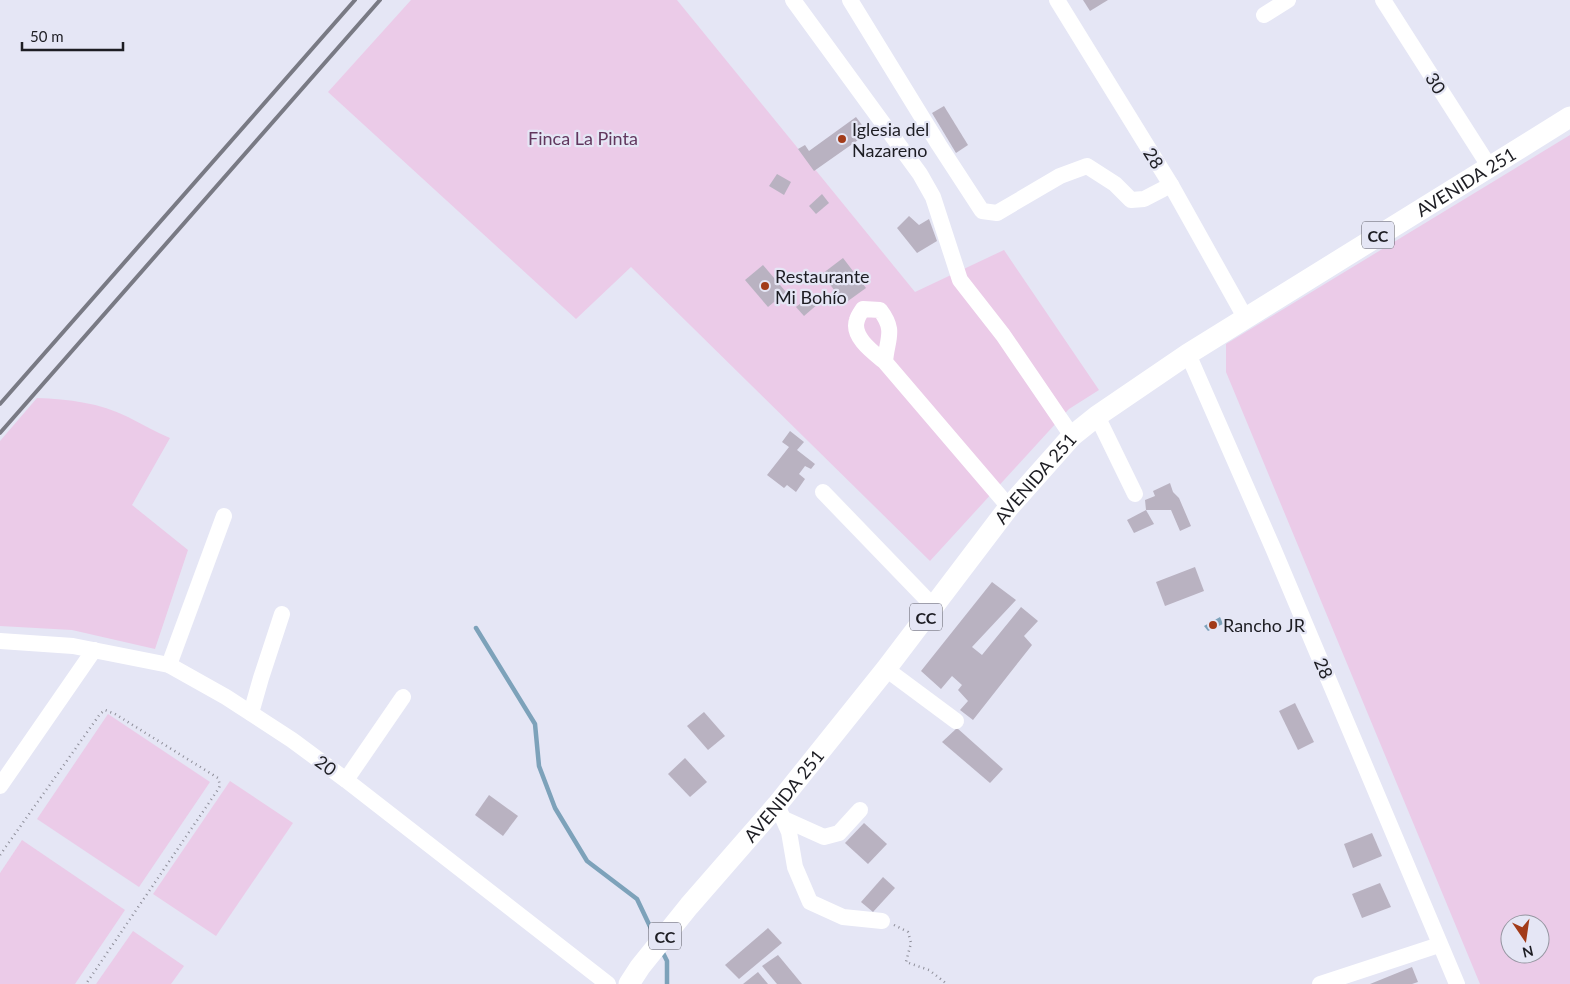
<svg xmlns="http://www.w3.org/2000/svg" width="1570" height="984" viewBox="0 0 1570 984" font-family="Lato,sans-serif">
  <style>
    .green { fill: #ebcbe8; fill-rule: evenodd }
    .water { fill: #7da2ba }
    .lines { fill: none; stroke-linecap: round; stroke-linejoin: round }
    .stream { stroke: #7da2ba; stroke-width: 4.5 }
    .building { fill: #b9b2c1 }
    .path { stroke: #8e8e99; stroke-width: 2.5; stroke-dasharray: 1 4; stroke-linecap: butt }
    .minor { stroke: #fff; stroke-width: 16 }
    .major { stroke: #fff; stroke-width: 21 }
    .rail { stroke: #797a84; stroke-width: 4 }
    .poi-dot { fill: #a23b19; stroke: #e5e6f5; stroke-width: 2 }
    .labels { text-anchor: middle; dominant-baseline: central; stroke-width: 4.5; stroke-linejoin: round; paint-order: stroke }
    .shield { fill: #e5e6f5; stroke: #595962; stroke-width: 1 }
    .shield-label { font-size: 16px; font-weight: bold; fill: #1d1d23 }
    .street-label { font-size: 18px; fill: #1d1d23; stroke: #e5e6f5 }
    .poi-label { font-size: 18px; fill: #1d1d23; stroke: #e5e6f5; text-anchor: start }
    .park-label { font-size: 18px; fill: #61375e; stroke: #e5e6f5 }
  </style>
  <rect width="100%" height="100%" fill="#e5e6f5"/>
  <g class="green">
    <path d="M411,0H677L915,292L1004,250L1099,390L1069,409L930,561L631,267L576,319L328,92Z"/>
    <path d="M1570,135V984H1480L1226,372V344ZM1510,924H1540V954H1510Z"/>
    <path d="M37,398C69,399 100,403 128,417C142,424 156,432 170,438L132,505L188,550L155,649L72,630L0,626V441Z"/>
    <path d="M108,714L210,782L139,887L37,819Z"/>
    <path d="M230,781L293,823L216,936L153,894Z"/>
    <path d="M22,840L125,910L75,984H0V873Z"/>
    <path d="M133,931L184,966L171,984H96Z"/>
  </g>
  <path class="water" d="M1220,617L1223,624L1208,631L1204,626Z"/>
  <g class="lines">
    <g class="stream">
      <path d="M476,628L535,724L539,766L555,808L587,861L637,899L655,937"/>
      <path d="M662,951L667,961V984"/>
    </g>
  </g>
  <g class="building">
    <path d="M1083,0H1108L1090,11Z"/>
    <path d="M944,106L968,145L956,153L932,113Z"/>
    <path d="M856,117L868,133L814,171L798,149L805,145L809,151Z"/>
    <path d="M777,174L791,182L784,195L769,186Z"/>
    <path d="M822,194L829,203L816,214L809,206Z"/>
    <path d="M909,216L919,225L929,219L937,241L917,253L897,228Z"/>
    <path d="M843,258L866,288L848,301L845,297L841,299L822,274Z"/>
    <path d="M763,265L786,292L768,307L745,280Z"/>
    <path d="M812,294L819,303L804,316L796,307Z"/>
    <path d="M790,431L804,442L797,450L815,464L811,469L805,466L799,474L805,479L796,492L787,485L784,488L767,475L789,447L782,442Z"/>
    <path d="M1170,483L1173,492L1179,498L1191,526L1180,531L1171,510H1146L1145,500L1155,496L1153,491Z"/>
    <path d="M1146,510L1154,524L1134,533L1127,520Z"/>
    <path d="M1195,567L1204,591L1165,606L1156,582Z"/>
    <path d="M992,582L1016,600L972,647L982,655L1021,607L1038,621L1024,636L1032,645L973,720L960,710L968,701L958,690L962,685L952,676L941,689L921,671Z"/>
    <path d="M1295,703L1314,742L1298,750L1279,711Z"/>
    <path d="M704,712L725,736L708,750L687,726Z"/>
    <path d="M957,728L1003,769L990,783L942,742Z"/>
    <path d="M685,758L707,782L690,797L668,774Z"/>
    <path d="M489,795L518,816L503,836L475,815Z"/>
    <path d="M864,823L887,844L868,864L845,843Z"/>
    <path d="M1372,833L1382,856L1353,868L1344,844Z"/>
    <path d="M883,877L895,888L873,912L861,902Z"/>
    <path d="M1380,883L1391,907L1362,918L1352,894Z"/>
    <path d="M768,928L782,943L739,979L725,965Z"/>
    <path d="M778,955L802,984H777L762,966Z"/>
    <path d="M1412,967L1418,982L1412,984H1370Z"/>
    <path d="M758,972L768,984H743Z"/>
  </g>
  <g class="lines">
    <g class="path">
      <path d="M0,855L100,714L105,710L115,714L218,778L220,785L219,788L86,984"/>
      <path d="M894,925L908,932L911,943L906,962L929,970L947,984"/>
    </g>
    <g class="minor">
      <path d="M793,0L920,174L933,197L960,280L1003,335L1072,436"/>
      <path d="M850,0L939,145L982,211L997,213L1060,176L1087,166L1115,184L1131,200L1144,199L1171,185"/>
      <path d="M1057,0L1171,185L1246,319"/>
      <path d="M1383,0L1489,166"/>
      <path d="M1264,15L1288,0"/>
      <path d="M1188,354L1273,548L1457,984"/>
      <path d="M885,362C887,338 896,331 880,310L863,309C861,312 858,316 857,320C851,337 874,353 885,362L1009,507"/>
      <path d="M1097,416L1135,494"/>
      <path d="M823,492L934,607"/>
      <path d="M0,641L73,646L169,665L226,697L292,740L346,780L608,984"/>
      <path d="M169,665L224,516"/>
      <path d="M886,669L956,721"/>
      <path d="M251,713L261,678L282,614"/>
      <path d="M346,780L403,697"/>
      <path d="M0,786L94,650"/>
      <path d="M777,805L789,832L795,867L810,902L843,917L882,921"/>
      <path d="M784,819L824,837L839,833L860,810"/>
      <path d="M1320,984L1439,945"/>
    </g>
    <path class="major" id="s1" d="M629,984L640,967L689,906L777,805L886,669L1009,507L1072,436L1097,416L1188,354L1570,117"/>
    <g class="rail">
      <path d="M0,404L355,0"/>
      <path d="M0,433L380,0"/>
    </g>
  </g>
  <g class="poi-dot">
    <circle cx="842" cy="139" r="5"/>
    <circle cx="765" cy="286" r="5"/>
    <circle cx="1213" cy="625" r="5"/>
  </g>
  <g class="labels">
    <g class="shield">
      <rect x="1362" y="221.5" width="32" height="27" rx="4"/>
      <rect x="910" y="603.5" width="32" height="27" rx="4"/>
      <rect x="649" y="922.5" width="32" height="27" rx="4"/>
    </g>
    <g class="shield-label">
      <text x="1378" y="235">CC</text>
      <text x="926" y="617">CC</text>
      <text x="665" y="936">CC</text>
    </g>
    <g class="street-label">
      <text transform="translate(1436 83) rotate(58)">30</text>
      <text transform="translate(1154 158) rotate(58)">28</text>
      <text stroke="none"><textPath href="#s1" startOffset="1174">AVENIDA 251</textPath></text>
      <text stroke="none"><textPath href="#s1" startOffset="649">AVENIDA 251</textPath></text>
      <text transform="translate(1324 668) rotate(67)">28</text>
      <text transform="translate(326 765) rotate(36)">20</text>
      <text stroke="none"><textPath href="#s1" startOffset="244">AVENIDA 251</textPath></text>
    </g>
    <g class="poi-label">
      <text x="852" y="129">Iglesia del<tspan x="852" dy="21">Nazareno</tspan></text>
      <text x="775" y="276">Restaurante<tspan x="775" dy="21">Mi Bohío</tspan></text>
      <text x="1223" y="625">Rancho JR</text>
    </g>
    <g class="park-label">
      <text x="583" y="138">Finca La Pinta</text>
    </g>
  </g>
  <g transform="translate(1525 939) rotate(167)"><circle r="24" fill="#e5e6f5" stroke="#9596a1"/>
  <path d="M0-4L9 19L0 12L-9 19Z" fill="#a23b19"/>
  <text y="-8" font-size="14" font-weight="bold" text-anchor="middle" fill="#1d1d23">N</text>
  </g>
  <path d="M22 42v8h101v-8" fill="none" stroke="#1d1d23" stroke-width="2.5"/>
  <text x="30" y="42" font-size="15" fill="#1d1d23" stroke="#e5e6f5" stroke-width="4" paint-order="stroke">50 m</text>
</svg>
